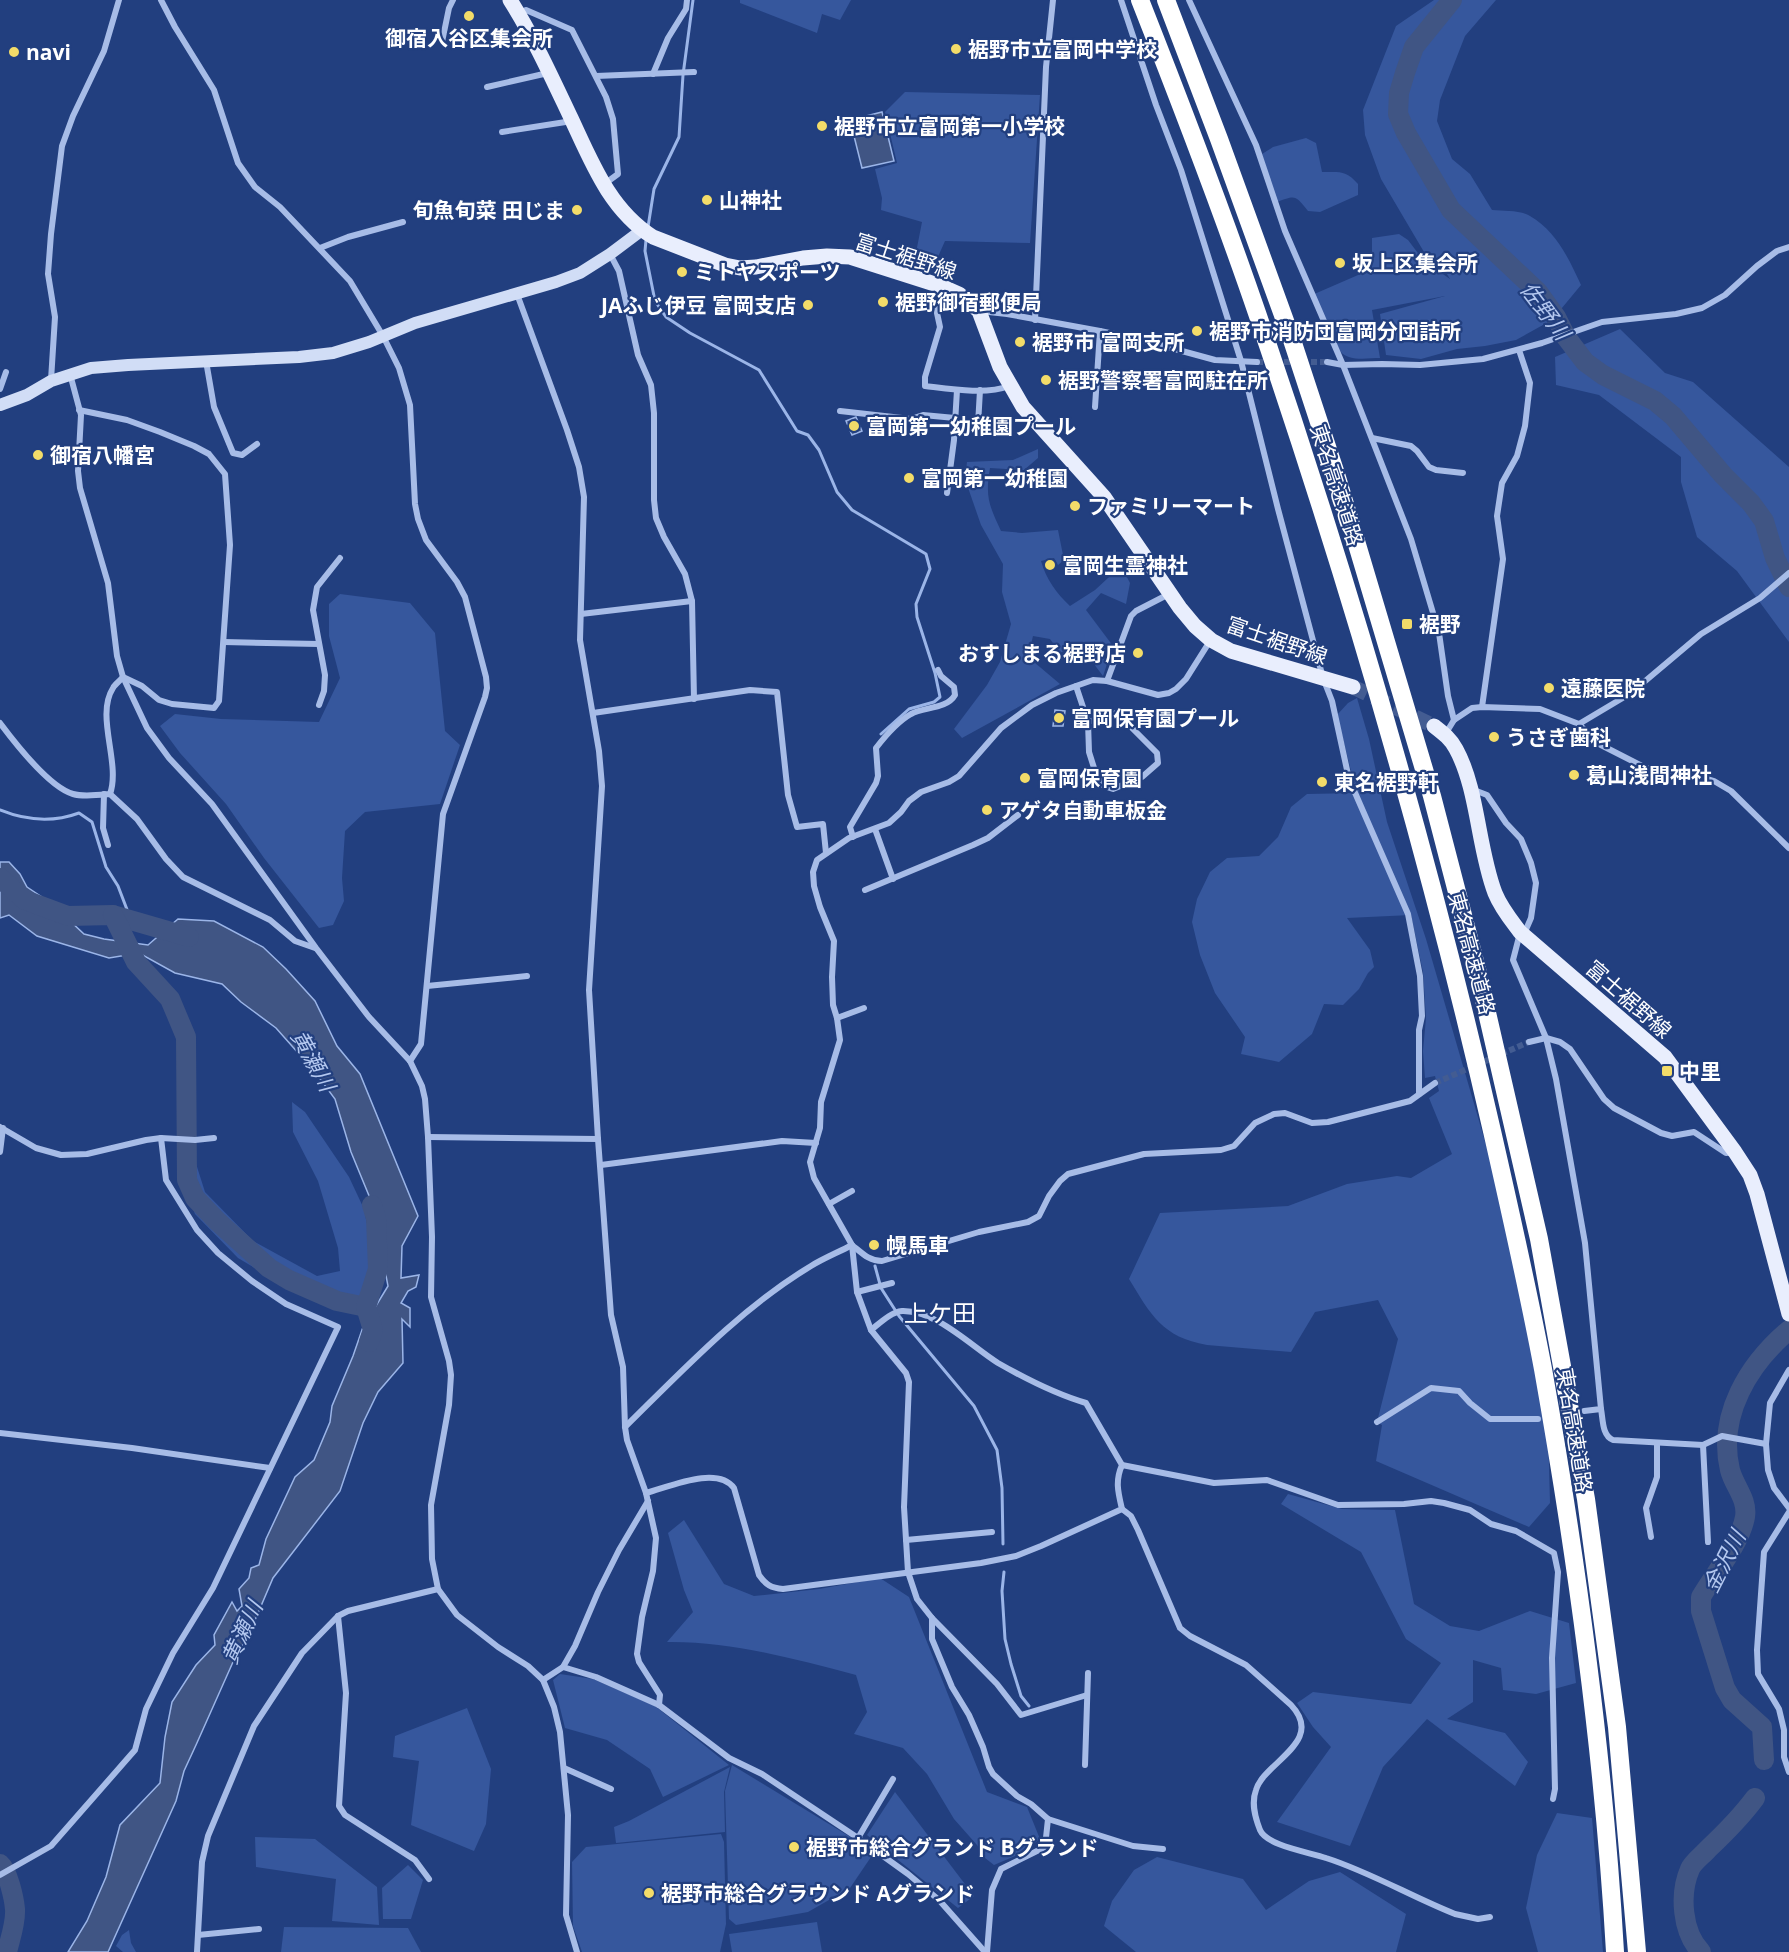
<svg xmlns="http://www.w3.org/2000/svg" width="1789" height="1952" viewBox="0 0 1789 1952" font-family="'Open Sans','Noto Sans JP',sans-serif">
  <style>
    .green { fill: #36579d }
    .water { fill: #405584; stroke: #9bb5e8; stroke-width: 1.5 }
    .lines { fill: none; stroke-linecap: round; stroke-linejoin: round }
    .stream { stroke: #9bb5e8; stroke-width: 3 }
    .river { stroke: #405584; stroke-width: 20 }
    .street-tunnel { stroke: #435c92; stroke-width: 6; stroke-dasharray: 6 3; stroke-linecap: butt }
    .primary-tunnel { stroke: #435c92; stroke-width: 15; stroke-dasharray: 15 8; stroke-linecap: butt }
    .street { stroke: #a7bce7; stroke-width: 6 }
    .secondary { stroke: #d1ddf6; stroke-width: 12 }
    .primary { stroke: #e9eefd; stroke-width: 15 }
    .highway { stroke: #fff; stroke-width: 18 }
    .poi-dot { fill: #f3dc69; stroke: #223f7f; stroke-width: 2 }
    .labels { text-anchor: middle; dominant-baseline: central; stroke-width: 4.5; stroke-linejoin: round; paint-order: stroke }
    .poi-label { font-size: 21px; font-weight: bold; fill: #fff; stroke: #223f7f; text-anchor: start }
    .street-label { font-size: 21px; fill: #fff; stroke: #223f7f }
    .water-label { font-size: 22px; font-style: italic; fill: #b3c7ef; stroke: #223f7f }
    .quarter-label { font-size: 24px; fill: #fff; stroke: #223f7f }
  </style>
  <rect width="100%" height="100%" fill="#223f7f"/>
  <g class="green">
    <path d="M740,0H851L840,20L822,14L817,33L740,3Z"/>
    <path d="M1434,0H1496L1465,36L1440,100L1437,121L1452,159L1470,174L1492,210C1504,211 1520,210 1530,216C1556,231 1569,259 1581,285L1552,320L1516,340L1485,346L1457,349L1421,359L1386,355L1380,314L1445,296L1372,310L1380,358C1367,358 1349,362 1340,351L1312,295L1365,272H1372V238L1399,234L1408,240L1424,261L1450,279L1445,271L1424,252L1381,179L1365,135L1363,110L1396,26Z"/>
    <path d="M905,92L1040,95L1030,243L945,241L933,268L914,263L922,222L881,210L882,198L875,169L897,163L885,112Z"/>
    <path d="M1306,138L1316,143L1322,172C1340,172 1346,170 1358,184V195L1320,212L1308,211C1295,195 1296,195 1277,202L1262,154L1273,147Z"/>
    <path d="M1620,329L1665,373L1693,382L1789,467V642L1737,571L1697,537L1681,482V457L1599,395L1556,385L1555,357Z"/>
    <path d="M1038,449V458L1024,470L990,468C985,497 989,505 1001,531L1022,533L1058,530L1064,560L1058,565L1054,558L1041,561C1046,579 1057,594 1070,606L1095,590L1121,566L1130,583L1126,604L1101,593L1086,610L1113,646L1103,676L1078,643L1060,653L1050,639L1033,636L1028,657L1060,684L962,738L954,729L987,685L1000,662L1011,624L1002,592L1003,564L981,525L965,479L967,462L1013,460Z"/>
    <path d="M340,594L410,603L435,633L445,731L460,745L440,804L365,812L345,831L342,878L344,901L333,925L319,928L264,858L226,804L180,753L160,726L175,714L221,719L319,722L340,678L329,636V604Z"/>
    <path d="M1357,698L1369,739L1387,822L1426,939L1498,1186L1548,1428L1550,1503L1529,1527L1376,1461L1382,1425L1377,1422L1398,1339L1378,1300L1315,1312L1291,1352L1207,1345C1162,1337 1151,1315 1129,1279L1160,1213L1288,1206L1347,1184L1397,1176L1411,1178L1452,1154L1429,1098L1439,1091L1435,1076L1425,1078L1423,1051L1426,1018L1423,972L1411,915L1347,918L1370,950L1374,967L1368,973L1359,989L1343,1005L1324,1004L1312,1034L1279,1062L1241,1054L1245,1037L1215,993L1200,955L1192,922L1197,899L1210,872L1227,858L1259,856L1278,837L1291,807L1307,794L1358,793L1352,775L1337,715L1348,703Z"/>
    <path d="M292,1102L305,1112L349,1177L364,1209L372,1249L367,1276L360,1298L348,1305L327,1302L270,1277L238,1258L195,1214L181,1177L183,1153L192,1151L205,1192L253,1241L317,1276L340,1271L338,1248L318,1181L293,1132Z"/>
    <path d="M1288,1494L1342,1509L1395,1510L1414,1604L1450,1626L1479,1631L1530,1611L1569,1623L1576,1683L1536,1694L1503,1690L1501,1668L1473,1660V1702L1447,1719L1505,1733L1528,1762L1515,1786L1427,1719L1383,1767L1350,1846L1277,1822L1331,1747L1313,1727L1297,1703L1313,1692L1411,1704L1441,1663L1406,1639L1361,1552L1281,1504Z"/>
    <path d="M684,1520L724,1584L754,1596L819,1589L880,1578L909,1597L987,1792L1027,1807L1040,1839L1020,1854L994,1865L985,1858L977,1845L954,1819L927,1774L903,1748L854,1734L867,1712L856,1675C794,1659 731,1641 667,1642L693,1612L684,1590L668,1533Z"/>
    <path d="M560,1674L593,1679L655,1706L729,1765L663,1797L650,1769L607,1740L565,1728L553,1680Z"/>
    <path d="M467,1708L491,1769L486,1824L474,1851L411,1825L419,1761L393,1757L395,1736Z"/>
    <path d="M732,1765L852,1838L871,1857L850,1888L808,1912L736,1925L729,1919L725,1791Z"/>
    <path d="M730,1767L724,1792L725,1832L616,1843L614,1827L629,1821Z"/>
    <path d="M895,1792L974,1896L958,1908L867,1835Z"/>
    <path d="M1557,1813L1592,1818L1603,1952H1538L1526,1908L1537,1855Z"/>
    <path d="M721,1834L724,1842L726,1924L720,1952H582L573,1926L572,1862L586,1847Z"/>
    <path d="M255,1837L315,1839L377,1887L379,1925L332,1921L336,1879L256,1867Z"/>
    <path d="M1157,1857L1243,1879L1266,1910L1309,1881L1340,1872L1406,1914L1396,1952H1136L1104,1926L1112,1901L1134,1870Z"/>
    <path d="M408,1865L423,1880L411,1919H383L382,1888Z"/>
    <path d="M817,1922L822,1952H732L729,1934Z"/>
    <path d="M284,1927L408,1928L421,1952H281Z"/>
    <path d="M129,1930L131,1943L136,1952H123L116,1946L122,1935Z"/>
  </g>
  <g class="water">
    <path d="M882,112L894,161L862,168L850,120Z"/>
    <path d="M856,417L862,431L852,435L846,421Z"/>
    <path d="M1055,710L1065,711L1063,726H1053Z"/>
    <path d="M0,862H9L20,874L27,887L51,903L84,934L104,939L148,945L178,919L214,921L263,947L286,969L315,1001L337,1046L360,1074L418,1216L402,1246L401,1278L419,1275L416,1287L408,1291L401,1303L410,1308V1327L402,1319L403,1363L378,1392L363,1423L340,1491L273,1578L249,1634L233,1662L196,1745L184,1771L176,1801L108,1952H68L87,1921L106,1877L120,1825L160,1783L165,1737L172,1702L196,1665L215,1645L214,1635L232,1602L237,1611L242,1606L239,1589L249,1578L251,1568L259,1565L266,1539L295,1477L314,1460L330,1422L332,1406L353,1356L363,1327L388,1286L372,1203L351,1152L335,1099L315,1072L276,1028L241,1002L222,984L175,973L139,953L109,958L37,936L9,915L0,918Z"/>
  </g>
  <g class="lines">
    <g class="stream">
      <path d="M648,227L654,189L679,137L683,75L693,0"/>
      <path d="M646,240L645,251L655,301L666,317L690,333L759,370L797,431L808,435L819,450L837,492L852,510L926,554L930,569L916,604L917,617L935,673L940,697L934,702L909,709L881,734"/>
      <path d="M0,810C27,821 52,823 79,813L92,822L106,867L118,886L131,920"/>
      <path d="M875,1266L881,1288L899,1316L974,1406L997,1450L1002,1488L1003,1544"/>
      <path d="M1004,1572L1002,1591L1005,1639L1011,1664L1021,1696L1029,1706"/>
    </g>
    <g class="river">
      <path d="M1452,0L1414,47L1405,73L1399,93L1398,114L1406,133L1451,210L1538,292L1556,317L1566,337L1585,362L1603,375L1655,401L1673,416L1723,475L1751,503L1764,521L1775,558L1789,587"/>
      <path d="M0,878L25,900L68,916L113,915L189,937"/>
      <path d="M113,915L136,962L170,999L186,1037L187,1180L195,1198L217,1221L269,1268L289,1280L337,1301L366,1307"/>
      <path d="M369,1342L373,1330L366,1307L378,1269L376,1218L372,1205"/>
      <path d="M1764,1760L1762,1727L1732,1700L1725,1688L1701,1611V1597C1715,1573 1740,1544 1745,1517C1748,1499 1734,1486 1730,1470C1717,1415 1749,1364 1789,1330"/>
      <path d="M0,1864C8,1871 14,1898 15,1909C16,1923 10,1939 7,1952"/>
      <path d="M1701,1952C1682,1932 1679,1894 1690,1869C1693,1862 1703,1855 1708,1849C1725,1833 1741,1817 1755,1798"/>
    </g>
    <g class="street-tunnel">
      <path d="M1257,362H1327"/>
      <path d="M1435,1083L1529,1042"/>
    </g>
    <path class="primary-tunnel" d="M1353,687L1434,726"/>
    <g class="street">
      <path d="M161,0L175,27L214,90L238,163L255,187L280,207L350,281L383,336L399,368L410,405L415,504L418,519L426,540L457,582L465,597L486,677L487,688L485,697L443,814L421,1044L410,1061"/>
      <path d="M1121,0L1156,105L1181,170L1241,361L1278,509L1323,678L1332,701L1349,779L1408,914L1420,976L1422,1016L1419,1030V1094"/>
      <path d="M1189,0L1256,145L1285,231L1343,365L1411,539L1439,633L1448,696L1454,720"/>
      <path d="M519,13L526,10L572,30L606,97L613,119L618,174L603,185"/>
      <path d="M442,42L449,8L453,0"/>
      <path d="M653,74L668,38L686,9L687,0"/>
      <path d="M596,76L694,72"/>
      <path d="M487,87L548,73"/>
      <path d="M502,132L572,121"/>
      <path d="M320,248L348,237L403,222"/>
      <path d="M610,254L619,271L638,355L651,385L654,413V500L656,518L664,537L685,574L692,601L694,699"/>
      <path d="M941,286L937,313L940,327L925,377V386C950,389 986,395 1009,386"/>
      <path d="M517,294L567,430L579,467L584,497L580,640L599,751L602,786L589,990L598,1139L611,1315L623,1367L625,1427L627,1440L646,1493L656,1538L653,1571L642,1617L637,1654L639,1662L660,1695L659,1705"/>
      <path d="M980,311L1007,314L1100,331L1138,339L1215,360L1257,362"/>
      <path d="M1035,320L1046,67L1053,0"/>
      <path d="M206,361L214,407L233,453L242,455L257,444"/>
      <path d="M1327,362L1343,365L1382,364L1420,365L1483,359L1542,343L1602,322L1676,314L1702,308L1725,295L1757,266L1777,251L1789,247"/>
      <path d="M70,374L81,415L78,471L80,488L108,583L117,656L123,677L147,728L169,758L212,804L316,948L369,1017L410,1061L422,1086L425,1099L428,1137L432,1237L431,1297L449,1361L451,1375L449,1405L431,1505L432,1559L438,1589L457,1615L498,1647L528,1666L543,1680L554,1707L560,1732L568,1815L566,1915L577,1952"/>
      <path d="M51,380L55,317L48,274L51,234L62,146L73,116L104,51L119,0"/>
      <path d="M0,389L6,372"/>
      <path d="M1095,407L1100,331"/>
      <path d="M79,410L127,420L160,432L194,446L209,454L225,474L230,545L219,701L214,708L172,704L159,700L142,686L123,677C120,681 115,684 113,688C95,716 121,763 110,794"/>
      <path d="M840,411L911,419L923,415L955,418"/>
      <path d="M978,425L980,390"/>
      <path d="M1372,438L1411,446L1417,451L1429,467L1436,470L1463,473"/>
      <path d="M947,493L954,440L957,390"/>
      <path d="M581,614L692,601"/>
      <path d="M224,642L319,644"/>
      <path d="M1107,681L1131,616L1136,611L1169,594"/>
      <path d="M1076,686L1088,722L1089,752L1095,771L1104,786L1113,789L1142,777L1158,763L1157,753L1119,715L1116,713L1088,722"/>
      <path d="M319,705L324,691L325,675L313,610L317,587L340,558"/>
      <path d="M1482,707L1503,559L1497,516L1502,483L1517,456L1525,426L1530,383L1519,350"/>
      <path d="M593,713L750,690L777,692L788,795L797,827L823,824L826,853"/>
      <path d="M0,723C15,743 49,787 73,794C83,797 99,795 110,794L137,819L166,859L183,877L270,920L295,941L315,948"/>
      <path d="M1579,724L1631,693L1701,634L1760,598L1789,573"/>
      <path d="M1446,733L1454,720L1472,708L1482,707L1540,709L1579,724L1597,743L1646,768L1688,773L1714,781L1731,791L1789,848"/>
      <path d="M1474,790L1487,795L1506,823L1521,839L1531,863L1536,883L1531,918L1524,934"/>
      <path d="M104,794L103,828L108,845"/>
      <path d="M875,829L893,879"/>
      <path d="M853,837L850,827L876,783L878,776L876,748C886,735 897,722 911,714C924,707 947,709 955,695L954,687L941,676L938,670"/>
      <path d="M865,890L973,845L988,838L1018,815"/>
      <path d="M1520,933L1513,960L1546,1038L1556,1079L1585,1243L1601,1409L1584,1411"/>
      <path d="M427,986L527,976"/>
      <path d="M837,1018L864,1008"/>
      <path d="M1529,1042L1546,1038L1560,1042L1570,1049L1604,1099L1614,1108L1661,1133L1672,1136L1694,1132L1726,1153L1734,1152"/>
      <path d="M0,1127L36,1148L61,1155L87,1154L146,1140L161,1138L195,1140L214,1138"/>
      <path d="M428,1137L598,1139"/>
      <path d="M0,1152L3,1128"/>
      <path d="M601,1165L782,1141L816,1143"/>
      <path d="M829,1204L852,1191"/>
      <path d="M857,1292L892,1283"/>
      <path d="M1789,1370L1770,1403L1766,1444L1768,1470L1774,1488L1789,1508"/>
      <path d="M1601,1409C1603,1419 1602,1436 1613,1440L1703,1445L1722,1436L1766,1444"/>
      <path d="M1377,1422L1431,1388L1459,1391L1470,1403L1490,1419H1538"/>
      <path d="M625,1427C683,1370 741,1308 811,1266C824,1258 839,1252 852,1245C862,1253 869,1261 882,1261L979,1232L1028,1222L1039,1216L1049,1196L1060,1181L1068,1174L1144,1154L1221,1150L1234,1146L1255,1123L1274,1114L1285,1113L1312,1123L1328,1122L1410,1101L1435,1083"/>
      <path d="M0,1433L132,1448L270,1468"/>
      <path d="M1703,1445L1708,1542"/>
      <path d="M1122,1465L1214,1483L1267,1480L1338,1505L1404,1504L1431,1501L1444,1503L1470,1510L1491,1524L1516,1531L1554,1553L1558,1572L1552,1658L1555,1789L1553,1799"/>
      <path d="M646,1493C669,1487 717,1465 734,1488L759,1575C766,1585 771,1588 783,1589L981,1563L1016,1556L1041,1546L1122,1509C1118,1492 1115,1481 1122,1465L1086,1403C1055,1394 1026,1379 998,1363C971,1346 936,1310 902,1311C891,1312 880,1323 871,1330"/>
      <path d="M1122,1509L1131,1516L1138,1530L1180,1628L1190,1636L1246,1665L1291,1705C1326,1742 1264,1762 1256,1790C1251,1803 1255,1817 1260,1830C1267,1846 1309,1852 1326,1858C1370,1872 1412,1897 1455,1914L1478,1919L1490,1917"/>
      <path d="M1789,1512L1764,1552L1757,1650L1758,1674L1779,1709L1784,1730V1757L1789,1772"/>
      <path d="M1651,1537L1646,1508L1657,1477V1443"/>
      <path d="M906,1540L992,1532"/>
      <path d="M338,1616L346,1693L339,1806L345,1815L415,1860L429,1879"/>
      <path d="M932,1618L997,1684L1021,1715L1087,1695"/>
      <path d="M563,1667L596,1677L659,1705L729,1758L762,1774L858,1838L908,1874L939,1900L985,1952"/>
      <path d="M543,1680L563,1667L575,1646L598,1592L619,1550L648,1501"/>
      <path d="M1085,1765L1088,1673"/>
      <path d="M564,1768L611,1789"/>
      <path d="M1048,1819L1133,1846L1163,1849"/>
      <path d="M858,1838L893,1779"/>
      <path d="M0,1875L51,1846L135,1750L146,1709L173,1653L213,1588L338,1327L286,1304L252,1281L218,1253L197,1230L166,1180L161,1138"/>
      <path d="M198,1935L259,1929"/>
      <path d="M197,1952L202,1862L208,1836L254,1726L302,1653L338,1616L348,1611L438,1589"/>
      <path d="M987,1952L992,1890L1001,1869L1045,1847L1048,1819L1031,1804L1017,1796L993,1774L989,1767L983,1747L969,1715L952,1687L932,1639V1618L917,1599L908,1572L904,1507L909,1382L906,1373L871,1330L857,1292L852,1245L814,1178L810,1162L820,1128L821,1102L840,1040L837,1018L833,1005L832,977L834,941L820,907L814,886L813,872L817,860L849,838L889,823L901,812L909,801L921,792L949,782L959,776L1001,728L1032,705L1056,693L1093,680L1107,681L1158,695L1169,693L1176,689L1186,679L1210,641"/>
    </g>
    <path class="secondary" d="M0,405L27,395L51,381L91,368L128,365L299,357L333,353L369,342L415,323L556,282L580,273L610,254L642,230"/>
    <g class="primary">
      <path d="M510,0C534,38 552,78 571,118C592,163 610,210 653,237L725,265L740,268L756,267L803,258L827,256L850,257L941,286L959,294L979,311L1000,367L1023,407L1104,497L1180,608L1195,626L1211,640L1231,651L1353,687"/>
      <path d="M1434,726C1443,733 1451,739 1456,749C1478,789 1478,849 1495,893C1501,908 1511,920 1520,932L1665,1057L1735,1152L1750,1175L1757,1194L1789,1314"/>
    </g>
    <g class="highway">
      <path d="M1140,0C1181,104 1221,208 1257,313C1349,582 1429,855 1492,1131C1510,1210 1528,1289 1543,1369C1577,1561 1604,1757 1615,1952"/>
      <path d="M1166,0L1219,139L1292,340L1336,474L1432,796L1477,969L1539,1239L1586,1499L1617,1727L1637,1952"/>
    </g>
  </g>
  <g class="poi-dot">
    <circle cx="469" cy="16" r="6"/>
    <circle cx="956" cy="49" r="6"/>
    <circle cx="14" cy="52" r="6"/>
    <circle cx="822" cy="126" r="6"/>
    <circle cx="707" cy="200" r="6"/>
    <circle cx="577" cy="210" r="6"/>
    <circle cx="1340" cy="263" r="6"/>
    <circle cx="682" cy="272" r="6"/>
    <circle cx="883" cy="302" r="6"/>
    <circle cx="808" cy="305" r="6"/>
    <circle cx="1197" cy="331" r="6"/>
    <circle cx="1020" cy="342" r="6"/>
    <circle cx="1046" cy="380" r="6"/>
    <circle cx="854" cy="426" r="6"/>
    <circle cx="38" cy="455" r="6"/>
    <circle cx="909" cy="478" r="6"/>
    <circle cx="1075" cy="506" r="6"/>
    <circle cx="1050" cy="565" r="6"/>
    <rect x="1401" y="618" width="12" height="12" rx="3"/>
    <circle cx="1138" cy="653" r="6"/>
    <circle cx="1549" cy="688" r="6"/>
    <circle cx="1059" cy="718" r="6"/>
    <circle cx="1494" cy="737" r="6"/>
    <circle cx="1574" cy="775" r="6"/>
    <circle cx="1025" cy="778" r="6"/>
    <circle cx="1322" cy="782" r="6"/>
    <circle cx="987" cy="810" r="6"/>
    <rect x="1661" y="1065" width="12" height="12" rx="3"/>
    <circle cx="874" cy="1245" r="6"/>
    <circle cx="794" cy="1847" r="6"/>
    <circle cx="649" cy="1893" r="6"/>
  </g>
  <g class="labels">
    <g class="poi-label">
      <text x="469" y="38" text-anchor="middle">御宿入谷区集会所</text>
      <text x="968" y="49">裾野市立富岡中学校</text>
      <text x="26" y="52">navi</text>
      <text x="834" y="126">裾野市立富岡第一小学校</text>
      <text x="719" y="200">山神社</text>
      <text x="565" y="210" text-anchor="end">旬魚旬菜 田じま</text>
      <text x="1352" y="263">坂上区集会所</text>
      <text x="694" y="272">ミトヤスポーツ</text>
      <text x="895" y="302">裾野御宿郵便局</text>
      <text x="796" y="305" text-anchor="end">JAふじ伊豆 富岡支店</text>
      <text x="1209" y="331">裾野市消防団富岡分団詰所</text>
      <text x="1032" y="342">裾野市 富岡支所</text>
      <text x="1058" y="380">裾野警察署富岡駐在所</text>
      <text x="866" y="426">富岡第一幼稚園プール</text>
      <text x="50" y="455">御宿八幡宮</text>
      <text x="921" y="478">富岡第一幼稚園</text>
      <text x="1087" y="506">ファミリーマート</text>
      <text x="1062" y="565">富岡生霊神社</text>
      <text x="1419" y="624">裾野</text>
      <text x="1126" y="653" text-anchor="end">おすしまる裾野店</text>
      <text x="1561" y="688">遠藤医院</text>
      <text x="1071" y="718">富岡保育園プール</text>
      <text x="1506" y="737">うさぎ歯科</text>
      <text x="1586" y="775">葛山浅間神社</text>
      <text x="1037" y="778">富岡保育園</text>
      <text x="1334" y="782">東名裾野軒</text>
      <text x="999" y="810">アゲタ自動車板金</text>
      <text x="1679" y="1071">中里</text>
      <text x="886" y="1245">幌馬車</text>
      <text x="806" y="1847">裾野市総合グランド Bグランド</text>
      <text x="661" y="1893">裾野市総合グラウンド Aグランド</text>
    </g>
    <g class="street-label">
      <text transform="translate(906 256) rotate(18)">富士裾野線</text>
      <text transform="translate(1337 485) rotate(72)">東名高速道路</text>
      <text transform="translate(1277 640) rotate(19)">富士裾野線</text>
      <text transform="translate(1472 953) rotate(75)">東名高速道路</text>
      <text transform="translate(1629 999) rotate(41)">富士裾野線</text>
      <text transform="translate(1575 1430) rotate(81)">東名高速道路</text>
    </g>
    <g class="water-label">
      <text transform="translate(1546 310) rotate(53)">佐野川</text>
      <text transform="translate(314 1060) rotate(61)">黄瀬川</text>
      <text transform="translate(1723 1561) rotate(-63)">金沢川</text>
      <text transform="translate(241 1632) rotate(-65)">黄瀬川</text>
    </g>
    <g class="quarter-label">
      <text x="940" y="1312">上ケ田</text>
    </g>
  </g>
</svg>
